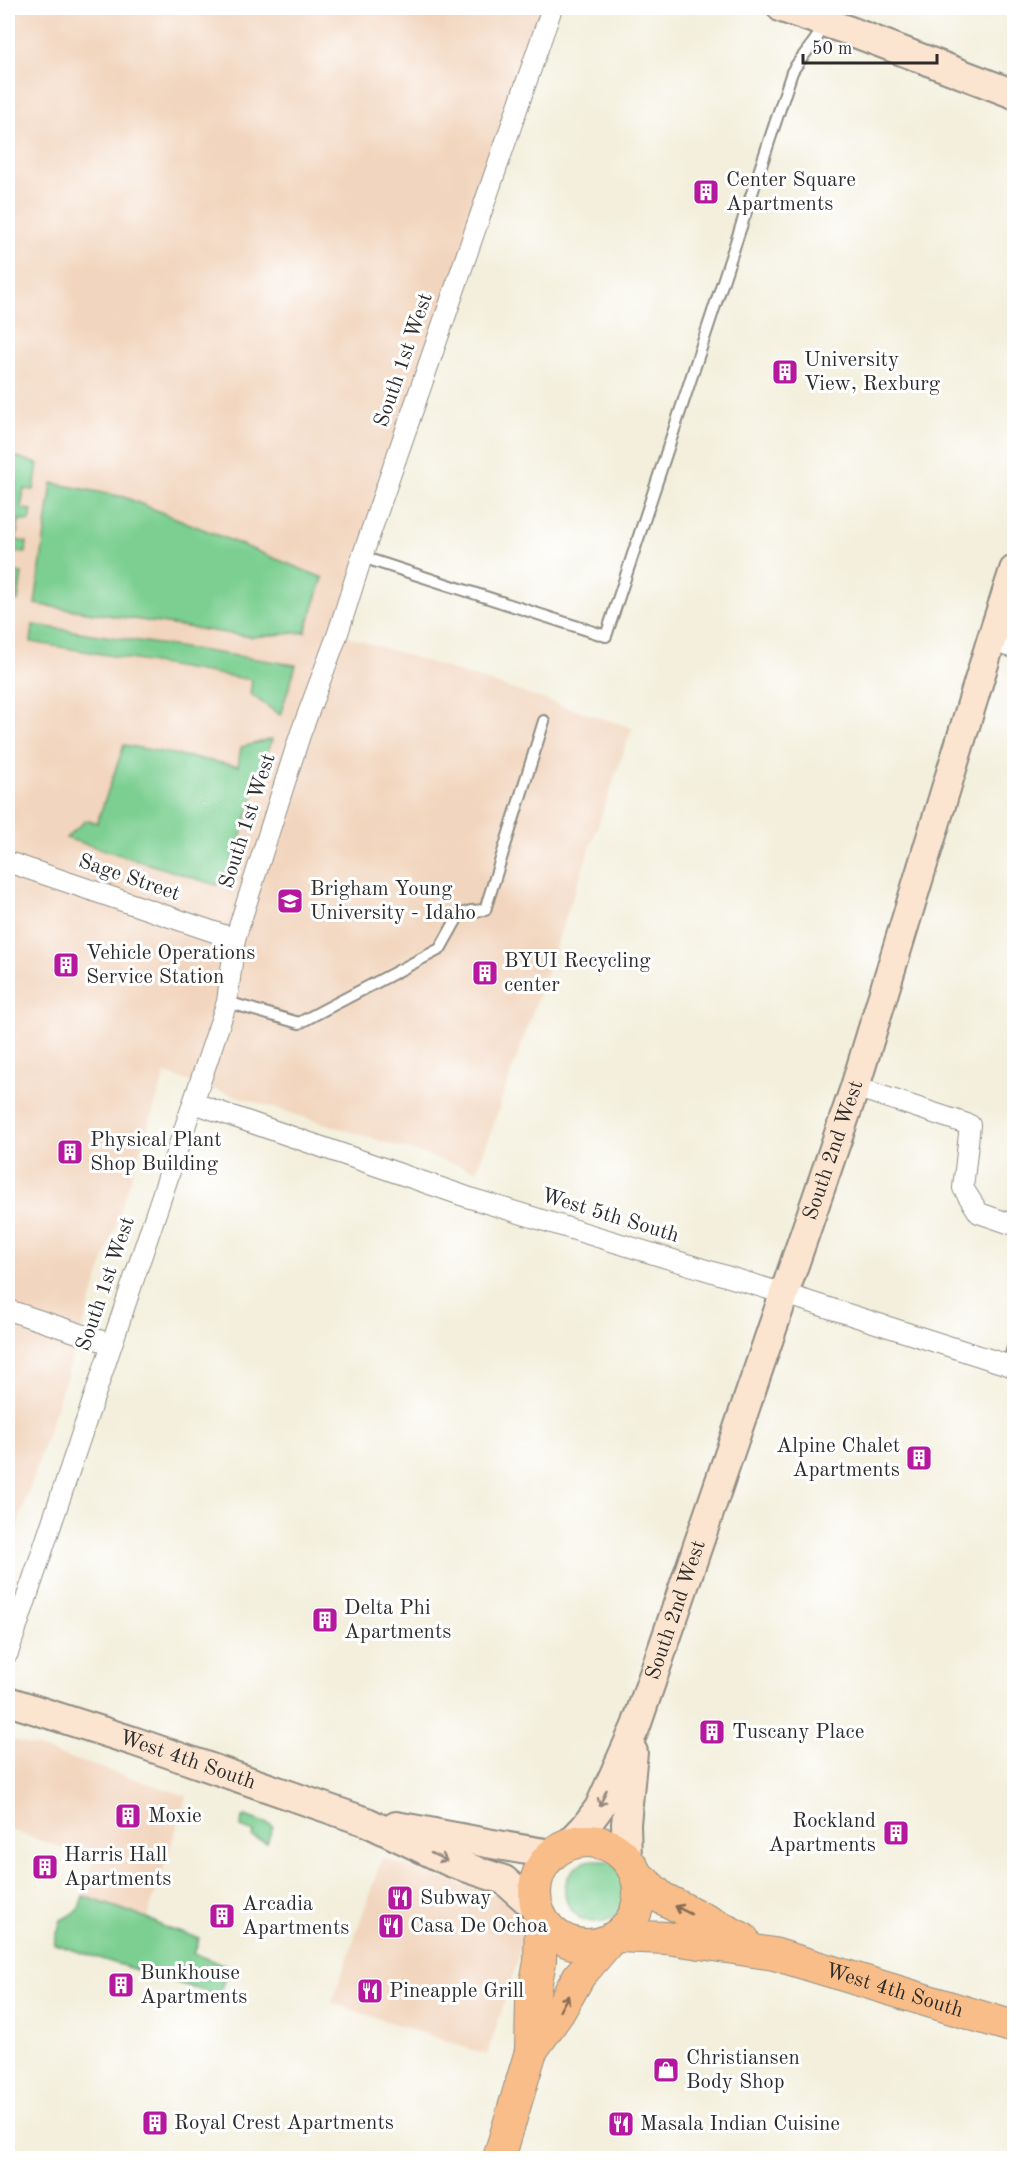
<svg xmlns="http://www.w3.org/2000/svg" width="1022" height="2166" viewBox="0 0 1022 2166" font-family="'Old Standard TT',serif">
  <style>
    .built { fill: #f2d5be }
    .green { fill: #7bcf91; stroke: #537d5e; stroke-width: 1.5 }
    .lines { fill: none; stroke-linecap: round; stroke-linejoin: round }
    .lane-casing { stroke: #8f8d84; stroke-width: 14 }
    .street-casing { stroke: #8f8d84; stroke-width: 22 }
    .secondary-casing { stroke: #8f8d84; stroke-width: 32 }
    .primary-casing { stroke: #8f8d84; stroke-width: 34 }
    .lane { stroke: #fff; stroke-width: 10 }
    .street { stroke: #fff; stroke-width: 20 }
    .secondary { stroke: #fce5d0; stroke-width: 28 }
    .primary { stroke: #f8bd89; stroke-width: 32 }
    .oneway { stroke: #94887e }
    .oneway2 { stroke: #876d55 }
    .labels { text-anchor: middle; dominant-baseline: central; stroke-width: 6; stroke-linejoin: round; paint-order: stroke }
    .poi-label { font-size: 21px; fill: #2b2b2b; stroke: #fff; text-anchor: start }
    .street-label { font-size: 21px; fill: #2b2b2b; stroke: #fff }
  </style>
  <rect width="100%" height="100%" fill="#fff"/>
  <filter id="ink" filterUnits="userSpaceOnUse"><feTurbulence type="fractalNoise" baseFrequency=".0167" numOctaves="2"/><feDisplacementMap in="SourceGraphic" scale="12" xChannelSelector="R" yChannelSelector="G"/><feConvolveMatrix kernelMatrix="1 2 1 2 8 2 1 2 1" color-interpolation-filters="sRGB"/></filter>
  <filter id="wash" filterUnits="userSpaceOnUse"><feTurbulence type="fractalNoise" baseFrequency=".008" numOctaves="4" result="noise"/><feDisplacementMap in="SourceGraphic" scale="24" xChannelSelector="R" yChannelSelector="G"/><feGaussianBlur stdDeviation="1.35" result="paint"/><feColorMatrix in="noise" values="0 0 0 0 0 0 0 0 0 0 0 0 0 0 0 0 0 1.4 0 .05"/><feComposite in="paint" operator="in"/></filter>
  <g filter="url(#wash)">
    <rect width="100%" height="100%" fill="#f3efdc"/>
    <g class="built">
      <path d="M8,8H552L338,633L632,728L477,1171L165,1074L8,1555Z"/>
      <path d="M14,1740L187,1796L147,1918L83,1896L93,1859L8,1829V1744Z"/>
      <path d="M382,1858L502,1897L515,1913L523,1934L522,1947L487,2055L332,2003Z"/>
    </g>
    <g class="green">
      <path d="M8,454L38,464L34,490L24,489L21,509L32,510L30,521L19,520L16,540L27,542L26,553L15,552L12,571L22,573L18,601L8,600Z"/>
      <path d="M52,483L124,497L323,578L305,632L252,637L35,604Z"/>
      <path d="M33,625L296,665L280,715L250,694L252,680L31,642Z"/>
      <path d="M272,739L228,876C225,882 223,884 216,885L66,838L86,820L97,823L124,745L238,766L241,747Z"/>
      <path d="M245,1816L273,1826L267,1843L252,1837L254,1832L241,1827L242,1817Z"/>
      <circle cx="596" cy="1891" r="31"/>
      <path d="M83,1896L147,1918L166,1928L199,1938L194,1954L228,1966L219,1996L54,1944L61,1920L78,1911Z"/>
    </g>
  </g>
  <g filter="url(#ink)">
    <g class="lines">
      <defs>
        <g id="lane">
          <path d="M362,557L606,636L792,72C801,56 817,42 824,25"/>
          <path d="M227,1002L299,1023L440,949L459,915L471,911L485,910L544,721"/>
          <path d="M1008,1365L1014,1344"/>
        </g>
        <g id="street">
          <path d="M991,641L1014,648"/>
          <path d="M8,862L235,939"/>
          <path d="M855,1087L970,1125L963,1188L979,1213L1014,1225"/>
          <path d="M194,1103L470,1198L785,1294L1014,1367"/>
          <path d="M8,1310L111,1344"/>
          <path d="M8,1653L227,1002L235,939L300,735L338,633L362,557L552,8"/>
        </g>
        <g id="secondary">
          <path d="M782,8L850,31L1014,94"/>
          <path id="s1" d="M8,1701L133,1741L367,1822L450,1862L504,1880L538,1910"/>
          <path d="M396,1826C449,1835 500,1847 553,1854"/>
          <path id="s2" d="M568,1845L585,1827L599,1808L636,1726L855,1087L991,641L1014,570"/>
          <path d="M627,1860L626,1824L633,1752"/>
        </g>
        <g id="primary">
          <circle cx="587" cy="1893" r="52"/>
          <path d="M635,1873L662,1898L743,1939"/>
          <path id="s3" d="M616,1936L667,1938L774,1954L1014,2027"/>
          <path d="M531,2051L558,2013L579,1976L610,1940"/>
          <path d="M499,2158L531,2051L532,2002L540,1962L541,1917"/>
        </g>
      </defs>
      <use href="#lane" class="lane-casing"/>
      <use href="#street" class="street-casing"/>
      <use href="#secondary" class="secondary-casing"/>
      <use href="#primary" class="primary-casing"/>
      <use href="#lane" class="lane"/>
      <use href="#street" class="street"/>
      <use href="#secondary" class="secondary"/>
      <use href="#primary" class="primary"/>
    </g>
    <defs><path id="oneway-shaft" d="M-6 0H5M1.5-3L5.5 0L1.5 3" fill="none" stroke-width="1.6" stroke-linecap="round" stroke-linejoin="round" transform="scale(1.5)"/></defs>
    <g class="oneway">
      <use href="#oneway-shaft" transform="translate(603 1798) rotate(114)"/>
      <use href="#oneway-shaft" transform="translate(439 1857) rotate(26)"/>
    </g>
    <g class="oneway2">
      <use href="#oneway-shaft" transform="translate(683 1910) rotate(-153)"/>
      <use href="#oneway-shaft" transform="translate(564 2003) rotate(-61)"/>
    </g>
  </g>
  <defs>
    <symbol id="building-square" viewBox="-11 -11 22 22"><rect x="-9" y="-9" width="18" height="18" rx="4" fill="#b5179e" stroke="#fff"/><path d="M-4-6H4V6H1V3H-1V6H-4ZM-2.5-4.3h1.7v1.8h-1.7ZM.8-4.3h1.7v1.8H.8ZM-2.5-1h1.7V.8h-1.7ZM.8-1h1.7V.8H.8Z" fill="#fff"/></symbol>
    <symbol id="university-square" viewBox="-11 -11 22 22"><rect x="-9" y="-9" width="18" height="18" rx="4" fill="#b5179e" stroke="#fff"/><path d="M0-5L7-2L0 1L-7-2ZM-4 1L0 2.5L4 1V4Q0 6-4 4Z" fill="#fff"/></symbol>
    <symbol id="restaurant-square" viewBox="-11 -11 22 22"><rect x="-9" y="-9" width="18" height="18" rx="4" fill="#b5179e" stroke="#fff"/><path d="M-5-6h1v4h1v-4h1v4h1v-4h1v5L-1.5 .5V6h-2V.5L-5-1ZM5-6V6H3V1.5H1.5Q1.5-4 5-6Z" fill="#fff"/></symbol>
    <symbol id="shop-square" viewBox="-11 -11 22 22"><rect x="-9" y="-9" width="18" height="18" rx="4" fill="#b5179e" stroke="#fff"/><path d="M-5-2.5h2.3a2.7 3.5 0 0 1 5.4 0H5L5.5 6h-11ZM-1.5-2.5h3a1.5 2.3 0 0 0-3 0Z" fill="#fff"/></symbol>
  </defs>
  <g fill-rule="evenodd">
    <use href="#building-square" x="691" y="177" width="30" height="30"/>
    <use href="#building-square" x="770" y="357" width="30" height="30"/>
    <use href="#university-square" x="275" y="886" width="30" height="30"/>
    <use href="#building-square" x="51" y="950" width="30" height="30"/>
    <use href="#building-square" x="470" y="958" width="30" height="30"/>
    <use href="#building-square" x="55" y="1137" width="30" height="30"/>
    <use href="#building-square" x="904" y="1443" width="30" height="30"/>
    <use href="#building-square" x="310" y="1605" width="30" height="30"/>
    <use href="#building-square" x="697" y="1717" width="30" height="30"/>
    <use href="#building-square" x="113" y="1801" width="30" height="30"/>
    <use href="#building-square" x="881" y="1818" width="30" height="30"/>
    <use href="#building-square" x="30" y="1852" width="30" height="30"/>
    <use href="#restaurant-square" x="385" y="1883" width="30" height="30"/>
    <use href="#building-square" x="207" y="1901" width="30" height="30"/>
    <use href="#restaurant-square" x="376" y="1911" width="30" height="30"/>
    <use href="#building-square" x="106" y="1970" width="30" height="30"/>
    <use href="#restaurant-square" x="355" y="1976" width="30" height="30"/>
    <use href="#shop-square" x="651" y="2055" width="30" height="30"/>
    <use href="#building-square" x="140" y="2108" width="30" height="30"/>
    <use href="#restaurant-square" x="606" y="2109" width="30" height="30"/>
  </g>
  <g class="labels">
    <g class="poi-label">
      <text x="726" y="180">Center Square<tspan x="726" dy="24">Apartments</tspan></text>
      <text x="804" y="360">University<tspan x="804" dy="24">View, Rexburg</tspan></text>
      <text x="310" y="889">Brigham Young<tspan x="310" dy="24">University - Idaho</tspan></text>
      <text x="86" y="953">Vehicle Operations<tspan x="86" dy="24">Service Station</tspan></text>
      <text x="504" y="961">BYUI Recycling<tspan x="504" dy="24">center</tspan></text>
      <text x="90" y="1140">Physical Plant<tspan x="90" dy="24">Shop Building</tspan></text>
      <text x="900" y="1446" text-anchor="end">Alpine Chalet<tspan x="900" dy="24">Apartments</tspan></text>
      <text x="344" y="1608">Delta Phi<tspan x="344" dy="24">Apartments</tspan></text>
      <text x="732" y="1732">Tuscany Place</text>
      <text x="148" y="1816">Moxie</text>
      <text x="876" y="1821" text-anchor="end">Rockland<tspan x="876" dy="24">Apartments</tspan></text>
      <text x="64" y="1855">Harris Hall<tspan x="64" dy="24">Apartments</tspan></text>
      <text x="420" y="1898">Subway</text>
      <text x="242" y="1904">Arcadia<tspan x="242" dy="24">Apartments</tspan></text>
      <text x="410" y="1926">Casa De Ochoa</text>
      <text x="140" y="1973">Bunkhouse<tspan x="140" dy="24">Apartments</tspan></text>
      <text x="389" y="1991">Pineapple Grill</text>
      <text x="686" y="2058">Christiansen<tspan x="686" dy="24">Body Shop</tspan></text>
      <text x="174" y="2123">Royal Crest Apartments</text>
      <text x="640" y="2124">Masala Indian Cuisine</text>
    </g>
    <g class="street-label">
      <text transform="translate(404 360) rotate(-71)">South 1st West</text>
      <text transform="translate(248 821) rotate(-72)">South 1st West</text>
      <text transform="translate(129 878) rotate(19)">Sage Street</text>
      <text stroke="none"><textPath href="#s2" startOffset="747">South 2nd West</textPath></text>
      <text transform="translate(610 1216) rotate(17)">West 5th South</text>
      <text transform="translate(106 1284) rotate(-71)">South 1st West</text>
      <text stroke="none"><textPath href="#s2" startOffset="261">South 2nd West</textPath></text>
      <text stroke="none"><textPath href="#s1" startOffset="189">West 4th South</textPath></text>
      <text stroke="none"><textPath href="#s3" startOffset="285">West 4th South</textPath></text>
    </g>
  </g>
  <rect width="1022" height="2166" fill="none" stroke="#fff" stroke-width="30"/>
  <path d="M803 54v9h134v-9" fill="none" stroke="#2b2b2b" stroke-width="3"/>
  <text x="812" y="54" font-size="18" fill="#2b2b2b" stroke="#ffffff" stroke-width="4.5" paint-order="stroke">50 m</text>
</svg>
